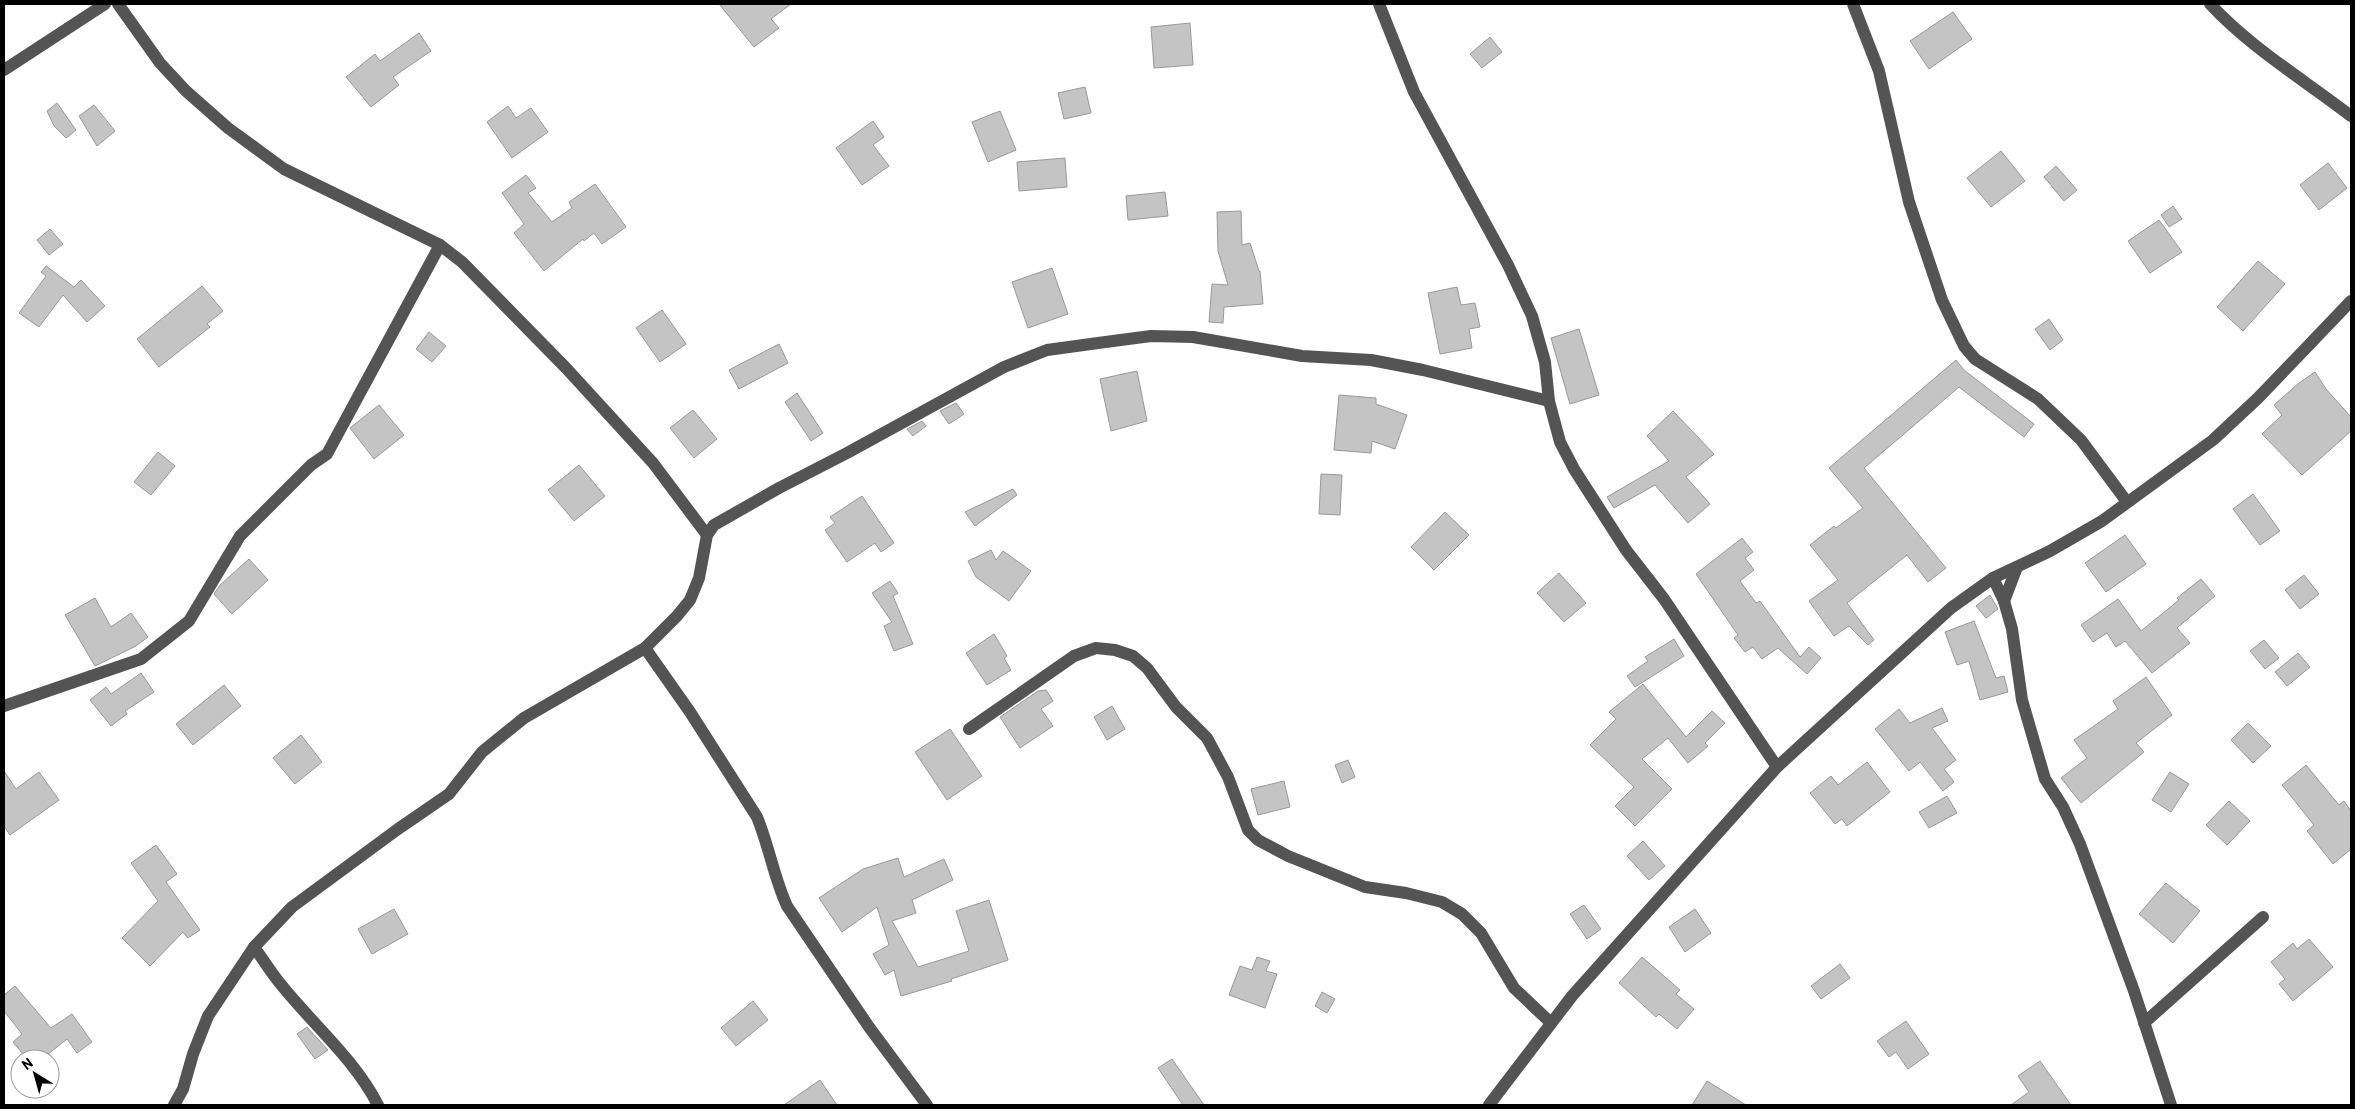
<svg xmlns="http://www.w3.org/2000/svg" width="2355" height="1109" viewBox="0 0 2355 1109" font-family="Barlow,sans-serif">
  <style>
    .building { fill: #c4c4c4; stroke: #989898 }
    .lines { fill: none; stroke-linecap: round; stroke-linejoin: round }
    .minor { stroke: #545454; stroke-width: 12 }
  </style>
  <rect width="100%" height="100%" fill="#fff"/>
  <g class="building">
    <path d="M719,4H791L771,19L779,28L754,47Z"/>
    <path d="M1953,12L1972,39L1929,69L1910,41Z"/>
    <path d="M1190,23L1193,65L1154,68L1151,27Z"/>
    <path d="M419,33L431,51L393,77L399,85L371,107L346,77L375,54L380,61Z"/>
    <path d="M1490,37L1502,52L1482,68L1470,54Z"/>
    <path d="M1085,87L1091,113L1064,119L1058,93Z"/>
    <path d="M57,103L76,130L66,138L54,126L47,111Z"/>
    <path d="M94,105L115,131L97,146L79,116Z"/>
    <path d="M508,106L516,118L531,108L548,132L512,158L487,122Z"/>
    <path d="M1000,111L1016,150L988,162L972,122Z"/>
    <path d="M873,121L884,137L873,145L889,166L862,185L836,148Z"/>
    <path d="M2001,151L2025,181L1991,207L1967,178Z"/>
    <path d="M1065,158L1067,187L1019,191L1017,162Z"/>
    <path d="M2328,163L2347,188L2319,210L2300,185Z"/>
    <path d="M2056,166L2077,190L2064,201L2044,177Z"/>
    <path d="M526,175L536,188L528,193L552,222L572,208L569,202L595,184L626,227L602,244L594,233L584,241L583,239L544,271L514,233L524,224L502,193Z"/>
    <path d="M1165,192L1168,216L1128,220L1126,196Z"/>
    <path d="M2173,206L2182,219L2169,227L2161,215Z"/>
    <path d="M1241,211L1242,245L1250,243L1259,271H1260L1263,304L1224,307L1223,323L1209,322L1212,284L1228,285L1218,251L1217,212Z"/>
    <path d="M2159,220L2182,252L2150,273L2128,241Z"/>
    <path d="M50,229L63,244L49,255L37,240Z"/>
    <path d="M2258,261L2285,284L2243,331L2217,307Z"/>
    <path d="M46,266L74,287L81,280L105,306L87,322L63,295L39,327L19,313L46,276L41,272Z"/>
    <path d="M1052,268L1068,314L1028,328L1012,282Z"/>
    <path d="M202,286L223,311L207,324L210,327L159,367L137,339Z"/>
    <path d="M1457,287L1461,305L1475,303L1480,327L1469,329L1472,348L1440,354L1428,293Z"/>
    <path d="M662,310L686,344L660,362L636,328Z"/>
    <path d="M2049,319L2063,340L2050,350L2035,329Z"/>
    <path d="M1579,329L1599,395L1570,404L1551,338Z"/>
    <path d="M429,332L446,346L432,362L416,349Z"/>
    <path d="M779,344L788,363L739,389L729,370Z"/>
    <path d="M1956,360L1964,370L2034,424L2024,437L1959,387L1864,468L1946,568L1928,582L1907,555L1847,603L1874,640L1868,645L1849,626L1834,636L1809,601L1838,580L1810,545L1834,526L1836,528L1863,508L1829,468Z"/>
    <path d="M1137,371L1147,421L1111,431L1100,379Z"/>
    <path d="M2315,372L2326,389L2351,417V431L2302,475L2262,434L2282,415L2274,405L2299,383Z"/>
    <path d="M797,393L823,433L811,441L785,402Z"/>
    <path d="M1339,395L1376,398V404L1407,415L1395,449L1372,441L1371,453L1334,450Z"/>
    <path d="M956,403L964,414L949,424L940,411Z"/>
    <path d="M379,405L404,435L374,459L350,428Z"/>
    <path d="M693,410L717,439L694,458L670,428Z"/>
    <path d="M1673,411L1714,454L1686,477L1710,504L1688,523L1655,485L1614,508L1607,497L1669,461L1647,436Z"/>
    <path d="M922,421L926,426L913,436L907,429Z"/>
    <path d="M158,452L175,466L151,495L134,482Z"/>
    <path d="M579,465L605,496L574,521L548,490Z"/>
    <path d="M1321,474L1342,475L1340,515L1319,514Z"/>
    <path d="M1013,489L1017,495L975,526L965,512Z"/>
    <path d="M2253,494L2280,531L2260,545L2233,509Z"/>
    <path d="M862,496L894,543L881,552L875,543L847,562L825,530L835,523L830,517Z"/>
    <path d="M1445,512L1469,535L1434,570L1411,547Z"/>
    <path d="M2125,535L2146,564L2106,592L2085,563Z"/>
    <path d="M1742,538L1753,552L1745,558L1754,570L1740,581L1756,603L1760,601L1800,657L1809,647L1821,658L1807,674L1778,648L1762,659L1753,647L1745,652L1734,638L1738,635L1696,574Z"/>
    <path d="M991,550L996,560L1003,551L1031,571L1009,601L976,577L968,561Z"/>
    <path d="M249,559L268,580L232,614L214,594L220,585Z"/>
    <path d="M1559,573L1586,603L1564,622L1537,593Z"/>
    <path d="M2304,575L2319,594L2300,609L2285,590Z"/>
    <path d="M2201,579L2215,596L2177,628L2190,643L2152,673L2125,641L2116,647L2107,633L2093,642L2081,625L2118,599L2141,631L2179,600L2177,598Z"/>
    <path d="M890,581L898,593L893,596L913,644L894,651L884,626L892,622L872,593Z"/>
    <path d="M1990,595L1998,609L1986,618L1976,606Z"/>
    <path d="M95,598L111,627L131,613L148,637L136,646L95,666L65,615Z"/>
    <path d="M1974,621L1996,678L2004,676L2008,692L1980,700L1969,661L1957,665L1945,632Z"/>
    <path d="M994,634L1007,656L1004,658L1011,670L987,685L966,653Z"/>
    <path d="M1674,639L1684,656L1635,687L1627,676L1648,661L1645,657Z"/>
    <path d="M2264,640L2279,658L2265,669L2250,651Z"/>
    <path d="M2298,653L2310,667L2287,686L2275,672Z"/>
    <path d="M141,673L154,692L125,711L127,714L111,726L90,700L106,687L111,694Z"/>
    <path d="M2146,677L2172,715L2136,743L2144,752L2081,803L2061,778L2087,758L2074,740L2118,709L2113,701Z"/>
    <path d="M1643,684L1686,737L1712,711L1725,723L1705,743L1708,746L1688,763L1668,738L1642,759L1672,789L1635,826L1615,806L1634,787L1590,745L1616,719L1609,712Z"/>
    <path d="M224,685L241,706L193,745L176,724Z"/>
    <path d="M1046,690L1053,701L1041,709L1053,726L1020,748L1000,717L1038,691Z"/>
    <path d="M1112,706L1125,729L1107,740L1094,717Z"/>
    <path d="M1942,708L1948,721L1932,728L1956,760L1944,769L1954,782L1943,791L1920,762L1909,771L1875,729L1899,709L1910,723Z"/>
    <path d="M2248,723L2271,746L2253,763L2231,740Z"/>
    <path d="M950,729L982,776L947,800L915,752Z"/>
    <path d="M301,735L322,762L295,784L273,758Z"/>
    <path d="M1348,760L1355,777L1342,783L1335,765Z"/>
    <path d="M1867,762L1890,792L1847,826L1842,819L1835,824L1810,793L1831,776L1838,785Z"/>
    <path d="M2306,765L2339,805L2344,801L2351,811V849L2333,864L2307,831L2314,825L2282,785Z"/>
    <path d="M4,771L16,789L39,772L59,800L10,835L4,826Z"/>
    <path d="M2170,772L2189,784L2171,812L2152,800Z"/>
    <path d="M1284,781L1290,807L1258,815L1251,789Z"/>
    <path d="M1947,796L1957,813L1929,828L1919,812Z"/>
    <path d="M2229,801L2250,821L2227,845L2206,825Z"/>
    <path d="M1643,841L1665,866L1649,880L1627,856Z"/>
    <path d="M156,845L177,874L166,882L200,930L188,938L183,932L150,966L122,938L158,901L131,863Z"/>
    <path d="M898,858L904,877L944,859L953,880L912,900L916,913L892,921L918,967L969,951L956,911L989,900L1008,960L951,979L952,981L901,996L894,970L885,975L873,954L889,945L877,907L842,932L819,898L863,869Z"/>
    <path d="M2166,883L2200,911L2173,943L2139,914Z"/>
    <path d="M1584,905L1601,929L1587,939L1570,914Z"/>
    <path d="M394,909L408,934L372,954L358,929Z"/>
    <path d="M1695,909L1711,933L1685,952L1669,927Z"/>
    <path d="M2309,939L2333,967L2293,1001L2279,984L2285,979L2271,962L2293,943L2297,949Z"/>
    <path d="M1257,957L1270,961L1266,971L1277,974L1265,1008L1229,995L1240,966L1252,970Z"/>
    <path d="M1642,957L1680,990L1676,994L1694,1009L1677,1029L1659,1014L1656,1017L1619,983Z"/>
    <path d="M1840,964L1850,978L1821,999L1811,986Z"/>
    <path d="M15,986L51,1028L72,1014L92,1042L77,1053L67,1039L42,1059H27L13,1042L22,1034L4,1011V995Z"/>
    <path d="M1322,992L1335,999L1327,1013L1315,1006Z"/>
    <path d="M753,1001L768,1020L736,1046L721,1028Z"/>
    <path d="M1906,1021L1929,1054L1908,1069L1896,1052L1889,1057L1877,1041Z"/>
    <path d="M307,1027L328,1050L315,1059L297,1034Z"/>
    <path d="M1172,1059L1204,1105H1183L1158,1068Z"/>
    <path d="M2040,1061L2071,1105H2011L2029,1092L2018,1076Z"/>
    <path d="M820,1080L837,1105H784Z"/>
    <path d="M1707,1081L1746,1105H1692Z"/>
  </g>
  <g class="lines">
    <g class="minor">
      <path d="M118,4L160,63L186,91L228,128L284,169L440,245L462,262L566,368L653,463L707,535"/>
      <path d="M1379,4L1414,92L1508,265L1532,316L1545,362L1549,401L1560,442L1574,469L1626,550L1664,599L1777,767"/>
      <path d="M1853,4L1879,71L1909,202L1942,300L1964,346L1975,359L2038,399L2081,440L2127,502"/>
      <path d="M2210,4C2251,48 2303,79 2351,116"/>
      <path d="M4,70L105,4"/>
      <path d="M1993,578L2004,601L2012,629L2022,700L2045,779L2063,807L2080,844L2134,991L2171,1105"/>
      <path d="M2004,601L2017,567"/>
      <path d="M645,648L690,712L757,817C769,846 774,878 787,906L869,1027L927,1105"/>
      <path d="M4,706L141,659L189,621L240,536L311,465L327,454L440,245"/>
      <path d="M969,729L1074,656L1096,648L1115,650L1133,656L1147,668L1176,707L1207,738L1228,777L1248,830L1258,840L1288,856L1365,887L1406,893L1442,902L1462,914L1481,933L1514,988L1551,1023"/>
      <path d="M254,947C263,959 270,971 279,982C312,1024 353,1057 378,1105"/>
      <path d="M2144,1023L2263,917"/>
      <path d="M174,1105L183,1089L193,1054L208,1016L254,947L292,907L398,829L449,794L482,752L524,718L645,648L677,616L690,600L699,578L707,535L714,525L779,488L847,453L1004,367L1047,350L1098,343L1151,336L1193,337L1302,356L1371,360L1423,370L1549,401"/>
      <path d="M1489,1105L1572,996L1777,767L1951,608L1993,578L2050,551L2102,521L2213,440L2258,398L2351,301"/>
    </g>
  </g>
  <rect width="2355" height="1109" fill="none" stroke="#000000" stroke-width="10"/>
  <g transform="translate(35 1074) rotate(323)"><circle r="24" fill="#ffffff" stroke="#999999"/>
  <path d="M0-4L9 19L0 12L-9 19Z" fill="#000000"/>
  <text y="-8" font-size="14" font-weight="bold" text-anchor="middle" fill="#000000">N</text>
  </g>
</svg>
